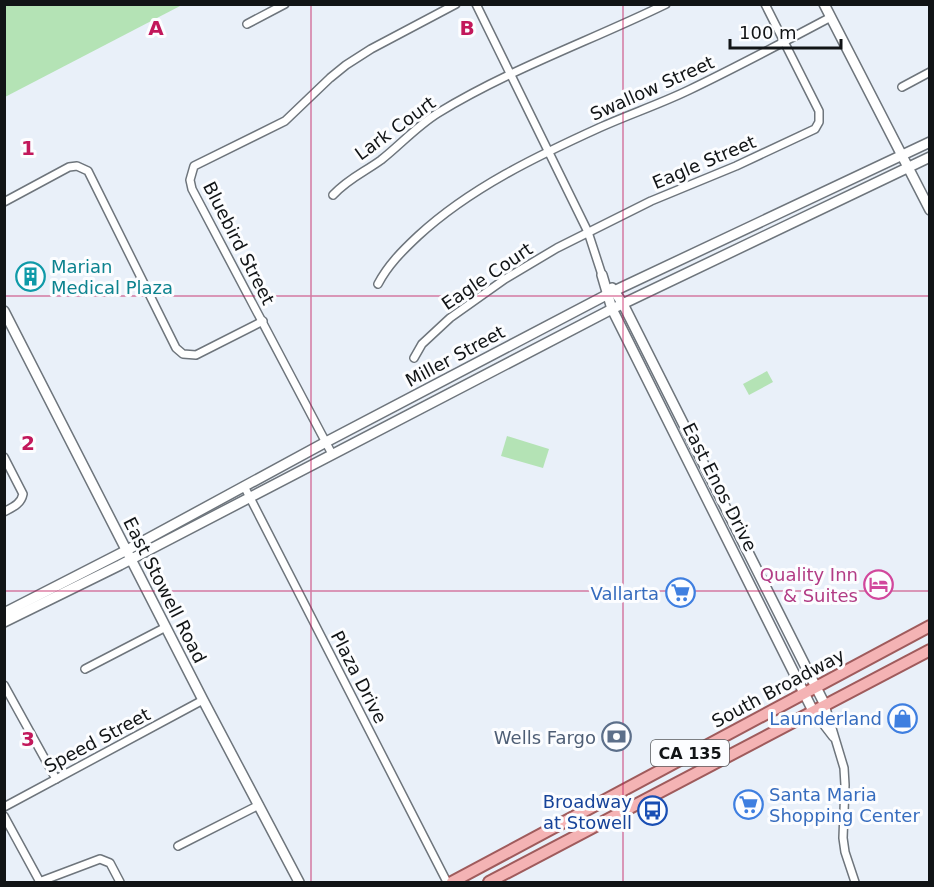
<svg xmlns="http://www.w3.org/2000/svg" width="934" height="887" viewBox="0 0 934 887" font-family="'DejaVu Sans',sans-serif">
  <style>
    .green { fill: #b4e3b5 }
    .lines { fill: none; stroke-linecap: round; stroke-linejoin: round }
    .street-casing { stroke: #6e757c; stroke-width: 10 }
    .secondary-casing { stroke: #6e757c; stroke-width: 12 }
    .primary-casing { stroke: #9f5b5c; stroke-width: 14 }
    .street { stroke: #fff; stroke-width: 7 }
    .secondary { stroke: #fff; stroke-width: 9 }
    .primary { stroke: #f4b3b4; stroke-width: 10 }
    .grid { fill: none; stroke: #c2185b; stroke-width: 1.5; stroke-opacity: 0.55 }
    .labels { text-anchor: middle; dominant-baseline: central; stroke-width: 6; stroke-linejoin: round; paint-order: stroke }
    .shield { fill: #fcfdff; stroke: #585a5c; stroke-width: 1.5 }
    .shield-label { font-size: 16px; font-weight: bold; fill: #111416 }
    .street-label { font-size: 18px; fill: #111416; stroke: #fcfdff }
    .culture-label { font-size: 18px; fill: #0d838f; stroke: #fcfdff; text-anchor: start }
    .hotel-label { font-size: 18px; fill: #b23c85; stroke: #fcfdff; text-anchor: end }
    .shop-label { font-size: 18px; fill: #366cbe; stroke: #fcfdff; text-anchor: end }
    .service-label { font-size: 18px; fill: #4e5e75; stroke: #fcfdff; text-anchor: end }
    .transit-label { font-size: 18px; fill: #164399; stroke: #fcfdff; text-anchor: end }
    .grid-label { font-size: 20px; text-anchor: middle; font-weight: bold; fill: #c2185b; stroke: #fcfdff; stroke-width: 6; stroke-linejoin: round; paint-order: stroke }
  </style>
  <rect width="100%" height="100%" fill="#e9f0f9"/>
  <g class="green">
    <path d="M5,4H182V5L5,97Z"/>
    <path d="M767,371L773,382L749,395L743,384Z"/>
    <path d="M507,436L549,449L543,468L501,456Z"/>
  </g>
  <g class="lines">
    <defs>
      <g id="street">
        <path d="M476,4L588,232L602,275"/>
        <path d="M247,24L285,4"/>
        <path d="M902,87L930,72"/>
        <path d="M333,195C349,178 363,173 381,160C400,145 417,126 438,113C510,69 590,41 666,4"/>
        <path d="M4,202L69,167L77,166L88,171L176,348L183,354L196,355L263,321"/>
        <path d="M378,284C388,265 402,251 418,236C470,188 537,156 601,127C630,114 660,104 689,90C737,67 784,42 831,17"/>
        <path d="M414,358L422,344L450,318L505,279L557,248L651,201L736,166L815,129L819,122V111L765,4"/>
        <path d="M332,454L192,189L190,180L194,166L285,121L330,78L346,65L371,49L456,4"/>
        <path d="M4,457L23,494C21,504 13,507 4,512"/>
        <path d="M244,486L447,882"/>
        <path d="M85,669L166,627"/>
        <path d="M4,685L56,779"/>
        <path d="M825,705L844,768L845,785L843,838L845,852L855,882"/>
        <path d="M813,711L833,737"/>
        <path d="M4,807L203,700"/>
        <path d="M4,816L40,882"/>
        <path d="M178,846L259,805"/>
        <path d="M39,882L100,859L110,863L120,882"/>
      </g>
      <g id="secondary">
        <path d="M824,4L930,210"/>
        <path d="M602,275L612,309L813,711"/>
        <path d="M612,288L623,304L825,705"/>
        <path d="M4,311L203,700L299,882"/>
        <path d="M4,613L127,550L326,442L614,291L930,142"/>
        <path d="M4,622L120,565L612,309L930,157"/>
      </g>
      <g id="primary">
        <path d="M452,882L930,626"/>
        <path d="M489,882L930,650"/>
      </g>
    </defs>
    <use href="#street" class="street-casing"/>
    <use href="#secondary" class="secondary-casing"/>
    <use href="#primary" class="primary-casing"/>
    <use href="#street" class="street"/>
    <use href="#secondary" class="secondary"/>
    <use href="#primary" class="primary"/>
  </g>
  <path class="grid" d="M311,4V882M623,4V882M4,296H930M4,591H930"/>
  <defs>
    <symbol id="building-ring" viewBox="-11 -11 22 22"><circle r="9.5" fill="#fcfdff" stroke="#0f9aa8" stroke-width="1.5"/><path d="M-4-6H4V6H1V3H-1V6H-4ZM-2.5-4.3h1.7v1.8h-1.7ZM.8-4.3h1.7v1.8H.8ZM-2.5-1h1.7V.8h-1.7ZM.8-1h1.7V.8H.8Z" fill="#0f9aa8"/></symbol>
    <symbol id="hotel-ring" viewBox="-11 -11 22 22"><circle r="9.5" fill="#fcfdff" stroke="#d1479c" stroke-width="1.5"/><path d="M-6-4.5h1.5V1H6V5H4.5V3h-9V5H-6ZM-4 0a1.8 1.8 0 1 1 3.6 0ZM.5 0V-2.5h3Q6-2.5 6 0Z" fill="#d1479c"/></symbol>
    <symbol id="supermarket-ring" viewBox="-11 -11 22 22"><circle r="9.5" fill="#fcfdff" stroke="#3f7fe0" stroke-width="1.5"/><path d="M-6-5.5h2.5l.6 2H6L4.5 2H-2.5L-4.4-4H-6ZM-1.5 3.2a1.3 1.3 0 1 0 .1 0ZM3 3.2a1.3 1.3 0 1 0 .1 0Z" fill="#3f7fe0"/></symbol>
    <symbol id="shop-ring" viewBox="-11 -11 22 22"><circle r="9.5" fill="#fcfdff" stroke="#3f7fe0" stroke-width="1.5"/><path d="M-5-2.5h2.3a2.7 3.5 0 0 1 5.4 0H5L5.5 6h-11ZM-1.5-2.5h3a1.5 2.3 0 0 0-3 0Z" fill="#3f7fe0"/></symbol>
    <symbol id="bank-ring" viewBox="-11 -11 22 22"><circle r="9.5" fill="#fcfdff" stroke="#5c6f8a" stroke-width="1.5"/><path d="M-6-4H6V4H-6ZM0-2.3a2.3 2.3 0 1 0 0 4.6a2.3 2.3 0 1 0 0-4.6Z" fill="#5c6f8a"/></symbol>
    <symbol id="bus-ring" viewBox="-11 -11 22 22"><circle r="9.5" fill="#fcfdff" stroke="#1a4fb4" stroke-width="1.5"/><path d="M-5-6H5V4H4V6H2V4H-2V6H-4V4H-5ZM-3.5-4V0h7V-4ZM-3.5 1.2v1.5H-2V1.2ZM2 1.2v1.5H3.5V1.2Z" fill="#1a4fb4"/></symbol>
  </defs>
  <g fill-rule="evenodd">
    <use href="#building-ring" x="14" y="260" width="33" height="33"/>
    <use href="#hotel-ring" x="862" y="568" width="33" height="33"/>
    <use href="#supermarket-ring" x="664" y="576" width="33" height="33"/>
    <use href="#shop-ring" x="886" y="702" width="33" height="33"/>
    <use href="#bank-ring" x="600" y="720" width="33" height="33"/>
    <use href="#supermarket-ring" x="732" y="788" width="33" height="33"/>
    <use href="#bus-ring" x="636" y="794" width="33" height="33"/>
  </g>
  <g class="labels">
    <rect class="shield" x="651" y="740" width="78" height="26" rx="4.5"/>
    <g class="shield-label">
      <text x="690" y="753">CA 135</text>
    </g>
    <g class="street-label">
      <text transform="translate(652 88) rotate(-24)">Swallow Street</text>
      <text transform="translate(395 128) rotate(-36)">Lark Court</text>
      <text transform="translate(704 162) rotate(-23)">Eagle Street</text>
      <text transform="translate(239 243) rotate(63)">Bluebird Street</text>
      <text transform="translate(487 276) rotate(-34)">Eagle Court</text>
      <text transform="translate(455 356) rotate(-28)">Miller Street</text>
      <text transform="translate(720 487) rotate(63)">East Enos Drive</text>
      <text transform="translate(165 590) rotate(63)">East Stowell Road</text>
      <text transform="translate(359 677) rotate(63)">Plaza Drive</text>
      <text transform="translate(778 688) rotate(-28)">South Broadway</text>
      <text transform="translate(97 740) rotate(-28)">Speed Street</text>
    </g>
    <g class="culture-label">
      <text x="51" y="266">Marian<tspan x="51" dy="21">Medical Plaza</tspan></text>
    </g>
    <g class="hotel-label">
      <text x="858" y="574">Quality Inn<tspan x="858" dy="21">&amp; Suites</tspan></text>
    </g>
    <g class="shop-label">
      <text x="659" y="593">Vallarta</text>
      <text x="882" y="718">Launderland</text>
      <text x="769" y="794" text-anchor="start">Santa Maria<tspan x="769" dy="21">Shopping Center</tspan></text>
    </g>
    <g class="service-label">
      <text x="596" y="737">Wells Fargo</text>
    </g>
    <g class="transit-label">
      <text x="632" y="801">Broadway<tspan x="632" dy="21">at Stowell</tspan></text>
    </g>
  </g>
  <g class="grid-label">
    <text x="156" y="35">A</text>
    <text x="467" y="35">B</text>
    <text x="28" y="155">1</text>
    <text x="28" y="450">2</text>
    <text x="28" y="746">3</text>
  </g>
  <rect width="934" height="887" fill="none" stroke="#111416" stroke-width="12"/>
  <path d="M730 39v9h111v-9" fill="none" stroke="#111416" stroke-width="3"/>
  <text x="739" y="39" font-size="18" fill="#111416" stroke="#fcfdff" stroke-width="4.5" paint-order="stroke">100 m</text>
</svg>
